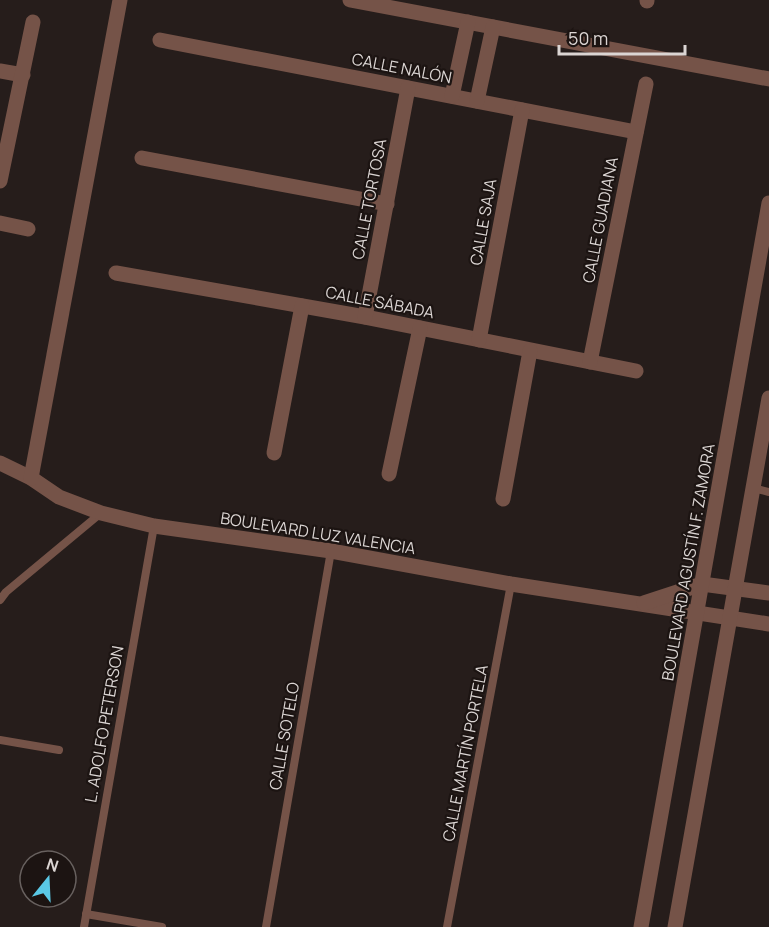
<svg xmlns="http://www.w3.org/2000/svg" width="769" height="927" viewBox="0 0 769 927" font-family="Manrope,sans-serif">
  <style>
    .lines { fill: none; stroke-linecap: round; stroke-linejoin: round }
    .service { stroke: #755348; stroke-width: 8 }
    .minor { stroke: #755348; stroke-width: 15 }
    .tertiary { stroke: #755348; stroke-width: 15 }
    .labels { text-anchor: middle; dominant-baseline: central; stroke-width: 4.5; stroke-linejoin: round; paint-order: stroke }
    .street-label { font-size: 16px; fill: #dbd5d3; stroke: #1c1412 }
  </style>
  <rect width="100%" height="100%" fill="#261d1b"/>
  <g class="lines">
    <g class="service">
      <path d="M753,488L769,492"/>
      <path d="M0,600L6,592L101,513"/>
      <path d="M0,740L59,750"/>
      <path d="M86,914L162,927"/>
      <path d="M84,927L154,526"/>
      <path d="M266,927L331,551"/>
      <path d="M447,927L511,584"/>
    </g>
    <g class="minor">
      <path d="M350,0L769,79"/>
      <path d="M647,1V0"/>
      <path d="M160,40L636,132"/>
      <path d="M0,71L23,75"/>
      <path d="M452,96L468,22"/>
      <path d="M477,101L493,27"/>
      <path d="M142,158L387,204"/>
      <path d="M0,181L33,22"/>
      <path d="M0,223L28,229"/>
      <path d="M116,273L365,317L636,371"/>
      <path d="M365,317L408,88"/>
      <path d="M479,340L522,110"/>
      <path d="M590,362L646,84"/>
      <path d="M274,453L302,306"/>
      <path d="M0,463L31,478L59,497L101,513L154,526L331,551L511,584L769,624"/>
      <path d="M389,474L420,328"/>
      <path d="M31,478L120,0"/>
      <path d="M503,499L530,351"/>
      <path d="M644,603L702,584L769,593"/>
    </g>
    <g class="tertiary">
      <path d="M641,927L769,203"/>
      <path d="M675,927L769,398"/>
    </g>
  </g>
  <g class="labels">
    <g class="street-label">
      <text transform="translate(402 68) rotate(11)">CALLE NALÓN</text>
      <text transform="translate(369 199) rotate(-79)">CALLE TORTOSA</text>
      <text transform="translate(600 220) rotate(-79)">CALLE GUADIANA</text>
      <text transform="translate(483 222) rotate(-80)">CALLE SAJA</text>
      <text transform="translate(380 302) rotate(11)">CALLE SÁBADA</text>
      <text transform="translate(318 533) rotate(9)">BOULEVARD LUZ VALENCIA</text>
      <text transform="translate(688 562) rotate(-80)">BOULEVARD AGUSTÍN F. ZAMORA</text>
      <text transform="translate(104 724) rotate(-80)">L. ADOLFO PETERSON</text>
      <text transform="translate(284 736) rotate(-80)">CALLE SOTELO</text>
      <text transform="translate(465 753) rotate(-79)">CALLE MARTÍN PORTELA</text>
    </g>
  </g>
  <g transform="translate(48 879) rotate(18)"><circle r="28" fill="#1c1412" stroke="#68615f" stroke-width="1.5"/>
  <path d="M0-4.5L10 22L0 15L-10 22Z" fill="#5ac8e5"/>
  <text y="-9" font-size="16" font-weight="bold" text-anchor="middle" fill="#dbd5d3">N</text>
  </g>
  <path d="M559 45v9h126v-9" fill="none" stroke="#dbd5d3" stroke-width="3"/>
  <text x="568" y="45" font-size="18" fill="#dbd5d3" stroke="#1c1412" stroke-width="4.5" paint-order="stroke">50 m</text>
</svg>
